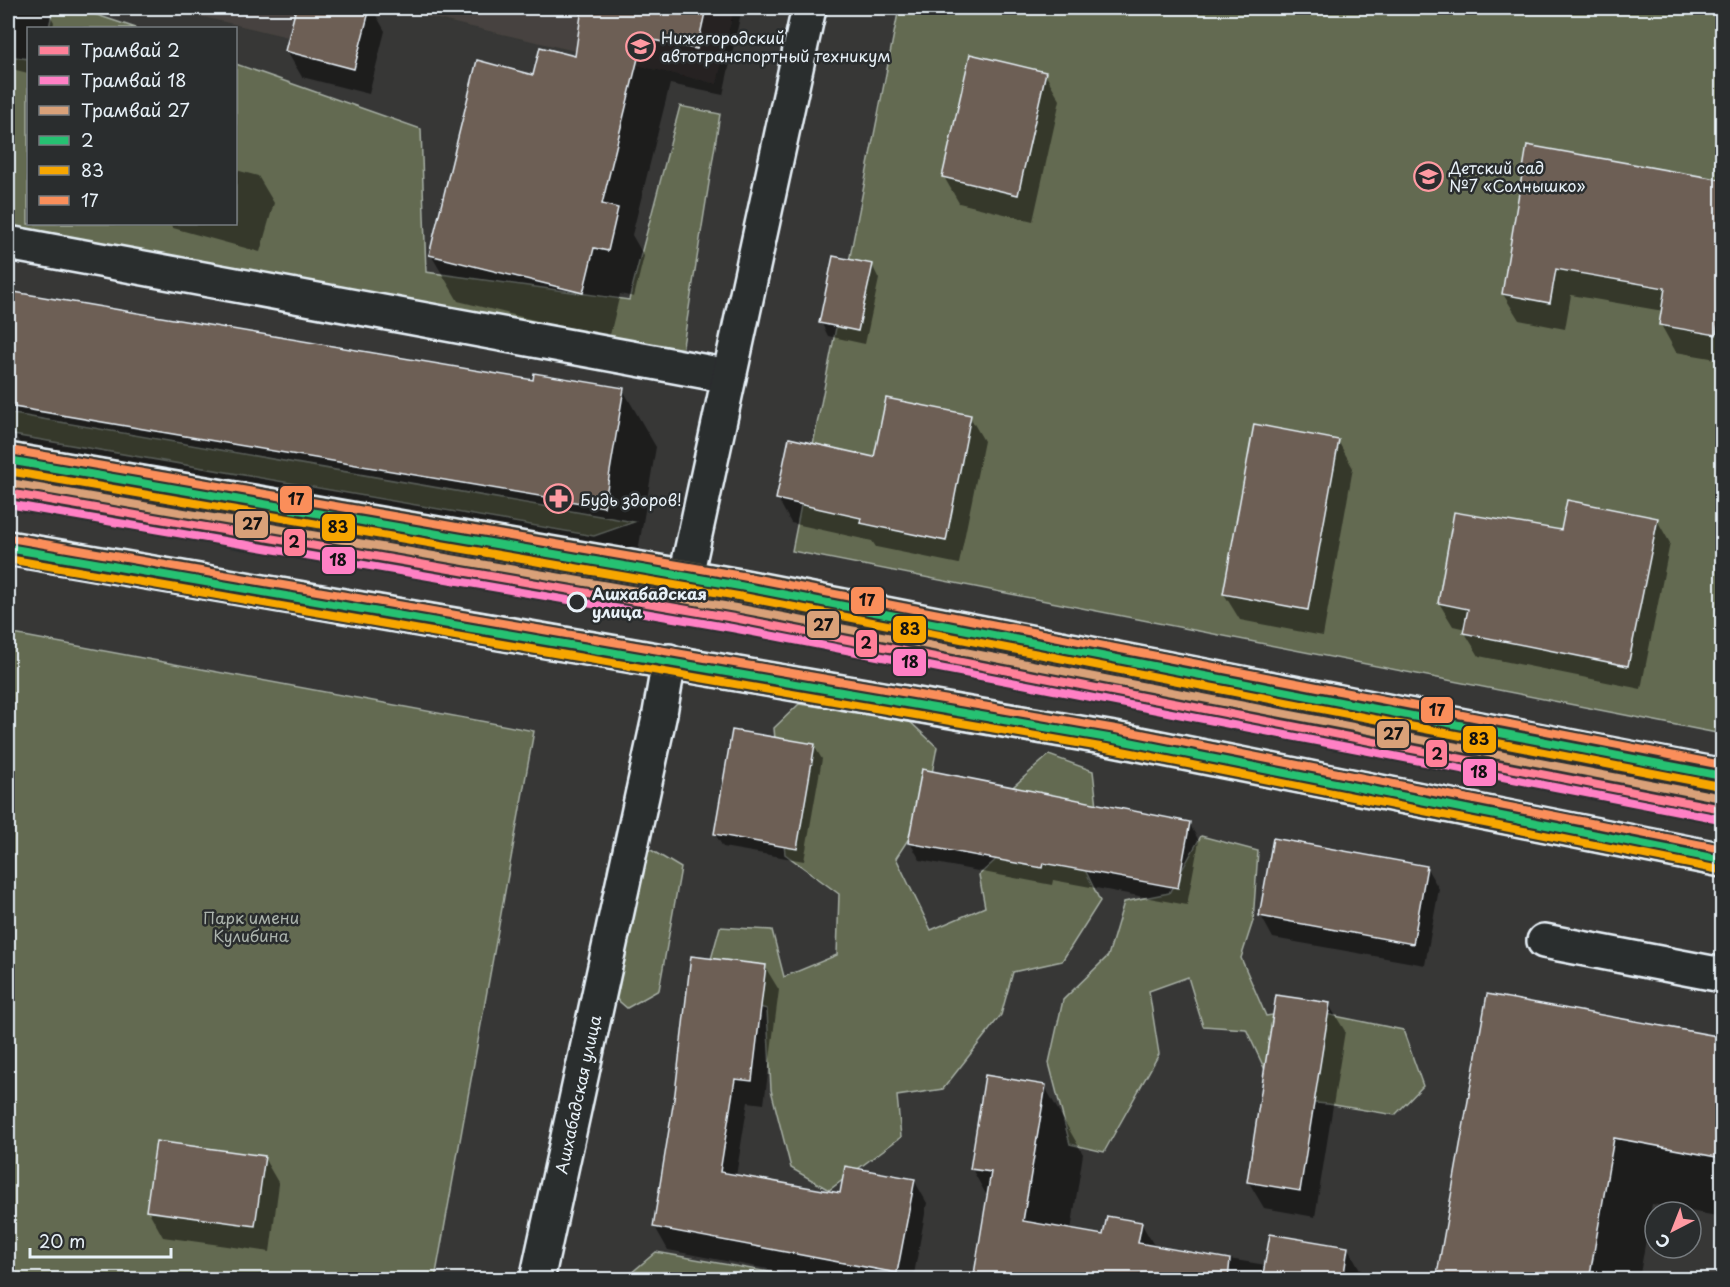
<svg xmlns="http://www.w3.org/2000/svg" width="1730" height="1287" viewBox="0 0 1730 1287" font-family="'Playpen Sans',sans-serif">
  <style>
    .built { fill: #47433f }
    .green { fill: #636a51; stroke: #a6aea4; stroke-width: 1.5 }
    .shadow { fill: #0007 }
    .building { fill: #6d5e54; stroke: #e8f1f8; stroke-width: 1.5 }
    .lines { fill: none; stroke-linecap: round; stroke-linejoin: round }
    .minor-casing { stroke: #e8f1f8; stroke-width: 38 }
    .major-casing { stroke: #e8f1f8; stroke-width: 38 }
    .minor { stroke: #2a2d2e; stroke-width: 33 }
    .major { stroke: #756b4b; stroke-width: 33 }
    .bus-1-casing { stroke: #2a2d2e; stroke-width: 12 }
    .bus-2-casing { stroke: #2a2d2e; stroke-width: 12 }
    .bus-3-casing { stroke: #2a2d2e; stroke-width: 12 }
    .bus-1 { stroke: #26c172; stroke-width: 8 }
    .bus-2 { stroke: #f7a600; stroke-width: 8 }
    .bus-3 { stroke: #fa8e5a; stroke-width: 8 }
    .tram-1-casing { stroke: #2a2d2e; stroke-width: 12 }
    .tram-2-casing { stroke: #2a2d2e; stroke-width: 12 }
    .tram-3-casing { stroke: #2a2d2e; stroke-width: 12 }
    .tram-1 { stroke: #ff8098; stroke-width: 8 }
    .tram-2 { stroke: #ff80c5; stroke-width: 8 }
    .tram-3 { stroke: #d9a179; stroke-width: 8 }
    .stop-dot { fill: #2a2d2e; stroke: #e8f1f8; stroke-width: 3 }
    .labels { text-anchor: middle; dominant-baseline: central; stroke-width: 5; stroke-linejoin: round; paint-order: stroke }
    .poi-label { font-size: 16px; fill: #e8f1f8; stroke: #2a2d2e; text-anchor: start }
    .stop-label { font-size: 16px; font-weight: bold; fill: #e8f1f8; stroke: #2a2d2e; text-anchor: start }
    .park-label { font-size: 16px; fill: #acb4ad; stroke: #2a2d2e }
    .street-label { font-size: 16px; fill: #e8f1f8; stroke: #2a2d2e }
    .line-badge { stroke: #2a2d2e; stroke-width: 2 }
    .pale-badge-label { font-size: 16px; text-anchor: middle; font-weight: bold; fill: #111 }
  </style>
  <rect width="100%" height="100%" fill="#373736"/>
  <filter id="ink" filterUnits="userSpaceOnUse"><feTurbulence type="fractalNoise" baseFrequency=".0167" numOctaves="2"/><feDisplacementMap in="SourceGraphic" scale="12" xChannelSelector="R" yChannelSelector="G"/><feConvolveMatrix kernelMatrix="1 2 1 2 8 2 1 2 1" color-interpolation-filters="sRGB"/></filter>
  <g filter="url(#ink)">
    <g class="built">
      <path d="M165,8H296L288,37Z"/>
      <path d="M390,8H734L717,84Z"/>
    </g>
    <g class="green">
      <path d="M53,8H76L136,28H49Z"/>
      <path d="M899,8H1722V734L792,551Z"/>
      <path d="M8,56L28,59V224H236V64L421,129L426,272L629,300L680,106L720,114L677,383L8,256Z"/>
      <path d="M8,413L634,522L594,536L8,434Z"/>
      <path d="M8,633L534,731L435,1279H8Z"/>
      <path d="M799,704L907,719L937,747L924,815L896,858L931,930L985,907L979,875L1012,845L997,801L1049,755L1093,771L1098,815L1077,853L1100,901L1062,961L1013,972L1001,1015L943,1089L897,1096L901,1137L829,1190L791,1168L771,1090L767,1009L736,1000L708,970L720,927L772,930L784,977L837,955L839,894L785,854L774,728Z"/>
      <path d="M1201,836L1258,851L1253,921L1241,958L1266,1016L1306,1010L1403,1030L1423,1086L1395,1115L1328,1104L1279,1100L1246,1029L1203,1026L1188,977L1149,991L1159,1054L1104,1152L1070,1144L1049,1063L1063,1000L1108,956L1124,902L1169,893Z"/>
      <path d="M651,850L681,868L659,990L627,1008L591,977L608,864Z"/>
      <path d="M656,1252L808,1279H624Z"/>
    </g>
    <g class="shadow">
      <path d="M8,8H46L54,22L53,28H28V73L8,68Z"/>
      <path d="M152,8H188L187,15Z"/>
      <path d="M297,8H372L385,31L369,94L302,77L286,50Z"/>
      <path d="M586,8H742L723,95L670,84L632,235L644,256L634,297L620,294L609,339L458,301L431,255L534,77L576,57Z"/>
      <path d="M957,8H984L983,12Z"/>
      <path d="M1045,74L1060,100L1033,221L959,203L944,177Z"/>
      <path d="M1528,147L1722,181V360L1676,352L1661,325L1663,311L1571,295L1565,329L1519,320L1503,294Z"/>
      <path d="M236,170L258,176L274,203L260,252L173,228L170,224H236Z"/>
      <path d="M872,265L879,279L865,344L828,336L821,322Z"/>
      <path d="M15,294L534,381L623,390L656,447L636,563L30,461L8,422V339Z"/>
      <path d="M970,417L984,441L959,564L876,547L872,541L791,523L778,499Z"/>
      <path d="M1338,441L1353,468L1323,636L1240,620L1224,594Z"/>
      <path d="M1657,520L1670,543L1641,689L1479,656L1465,633L1466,629L1453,626L1439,603L1562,532Z"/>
      <path d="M814,746L822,759L804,861L723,847L715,834Z"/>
      <path d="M1189,823L1199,841L1187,905L1053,880L1052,885L920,860L910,843Z"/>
      <path d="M1426,867L1439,889L1425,965L1273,938L1261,916Z"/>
      <path d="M765,967L779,990L764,1104L748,1102L736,1176L841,1195L914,1180L927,1203L913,1280H825L668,1250L655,1227Z"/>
      <path d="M1489,996L1722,1039V1217L1652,1204L1639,1280H1437Z"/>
      <path d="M1329,1005L1345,1031L1315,1217L1264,1208L1248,1181Z"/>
      <path d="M1045,1087L1083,1154L1071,1231L1104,1236L1141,1223L1155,1247L1266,1265L1348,1248L1366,1280H975L988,1198L972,1169Z"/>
      <path d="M264,1158L279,1184L270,1252L163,1237L148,1210Z"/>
    </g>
    <g class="building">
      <path d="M296,8H370L354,69L285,51Z"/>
      <path d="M582,8H706L697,49L643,38L602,204L618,208L608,251L594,248L583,293L429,255L477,60L533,75L540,47L575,56Z"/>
      <path d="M970,54L1046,72L1018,195L942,177Z"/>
      <path d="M1527,145L1722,180V298L1716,335L1659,325L1665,288L1556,269L1550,303L1502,294Z"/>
      <path d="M833,256L873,264L858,331L819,323Z"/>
      <path d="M14,292L533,380L534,373L624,388L604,507L8,406V330Z"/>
      <path d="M886,398L971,415L946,541L860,523L861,518L776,499L789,438L874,457Z"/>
      <path d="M1254,424L1339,440L1308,610L1223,594Z"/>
      <path d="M1567,500L1658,518L1628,666L1463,633L1468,609L1438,603L1454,512L1561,530Z"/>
      <path d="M732,730L815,744L797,849L714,834Z"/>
      <path d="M922,769L1190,822L1178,888L1043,863L1042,868L908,843Z"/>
      <path d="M1273,838L1427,866L1413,944L1259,916Z"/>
      <path d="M691,956L766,965L752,1081L735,1079L720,1172L840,1193L845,1166L915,1179L897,1273L653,1227L675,1093Z"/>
      <path d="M1487,994L1722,1037V1158L1614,1138L1589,1280H1436Z"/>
      <path d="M1276,995L1330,1003L1300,1191L1247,1182Z"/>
      <path d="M985,1075L1046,1085L1023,1221L1103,1235L1107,1216L1142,1222L1138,1243L1230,1259L1228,1280H973L991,1172L970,1169Z"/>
      <path d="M156,1141L265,1156L255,1226L146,1211Z"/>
      <path d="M1270,1234L1348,1247L1343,1280H1262Z"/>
    </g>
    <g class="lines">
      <defs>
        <g id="minor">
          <path d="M8,243L729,376"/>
          <path d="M686,576L809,8"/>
          <path d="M1544,941L1722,975"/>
          <path id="s1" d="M537,1280L660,713L669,661"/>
        </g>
        <g id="major">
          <path d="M8,460L740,586L1722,776"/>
          <path d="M8,548L1114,739L1722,860"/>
        </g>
      </defs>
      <use href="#minor" class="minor-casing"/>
      <use href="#major" class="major-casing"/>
      <use href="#minor" class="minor"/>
      <use href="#major" class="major"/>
      <defs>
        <g id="bus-1">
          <path d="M8,460L740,586L1722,776"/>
          <path d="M8,548L1114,739L1722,860"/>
        </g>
        <g id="bus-2">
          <path d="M8,471L738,596L1720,786"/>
          <path d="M8,559L1112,749L1720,870"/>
        </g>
        <g id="bus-3">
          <path d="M10,450L742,576L1722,765"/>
          <path d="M10,538L1116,729L1722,849"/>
        </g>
      </defs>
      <use href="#bus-1" class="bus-1-casing"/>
      <use href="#bus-2" class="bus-2-casing"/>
      <use href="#bus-3" class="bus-3-casing"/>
      <use href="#bus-1" class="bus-1"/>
      <use href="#bus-2" class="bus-2"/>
      <use href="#bus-3" class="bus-3"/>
      <defs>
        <path id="tram-1" d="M8,493L734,618L1722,809"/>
        <path id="tram-2" d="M8,504L732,628L1720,819"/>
        <path id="tram-3" d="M10,483L736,608L1722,798"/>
      </defs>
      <use href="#tram-1" class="tram-1-casing"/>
      <use href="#tram-2" class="tram-2-casing"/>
      <use href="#tram-3" class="tram-3-casing"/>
      <use href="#tram-1" class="tram-1"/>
      <use href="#tram-2" class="tram-2"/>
      <use href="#tram-3" class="tram-3"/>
    </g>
  </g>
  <defs>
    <symbol id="university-ring" viewBox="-11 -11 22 22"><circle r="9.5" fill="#2a2d2e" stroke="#ff9aa2" stroke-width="1.5"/><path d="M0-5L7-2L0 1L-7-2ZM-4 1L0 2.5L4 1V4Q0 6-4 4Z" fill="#ff9aa2"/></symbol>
    <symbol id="school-ring" viewBox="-11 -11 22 22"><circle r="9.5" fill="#2a2d2e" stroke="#ff9aa2" stroke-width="1.5"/><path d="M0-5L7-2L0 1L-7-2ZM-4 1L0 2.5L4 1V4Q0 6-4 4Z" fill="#ff9aa2"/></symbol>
    <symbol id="pharmacy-ring" viewBox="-11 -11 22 22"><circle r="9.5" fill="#2a2d2e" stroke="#ff9aa2" stroke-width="1.5"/><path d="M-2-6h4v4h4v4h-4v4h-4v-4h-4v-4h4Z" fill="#ff9aa2"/></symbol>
  </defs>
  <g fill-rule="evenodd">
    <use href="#university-ring" x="624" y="30" width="33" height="33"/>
    <use href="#school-ring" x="1412" y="160" width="33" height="33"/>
    <use href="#pharmacy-ring" x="542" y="482" width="33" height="33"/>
  </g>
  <circle class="stop-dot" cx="577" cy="602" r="9"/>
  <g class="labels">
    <g class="poi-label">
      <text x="661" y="37">Нижегородский<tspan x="661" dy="18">автотранспортный техникум</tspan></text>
      <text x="1449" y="167">Детский сад<tspan x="1449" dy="18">№7 «Солнышко»</tspan></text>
      <text x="580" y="499">Будь здоров!</text>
    </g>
    <g class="stop-label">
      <text x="592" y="593">Ашхабадская<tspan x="592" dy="18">улица</tspan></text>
    </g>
    <g class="park-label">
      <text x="251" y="917">Парк имени<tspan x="251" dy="18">Кулибина</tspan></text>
    </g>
    <g class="street-label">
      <text stroke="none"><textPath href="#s1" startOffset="190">Ашхабадская улица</textPath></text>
    </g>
  </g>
  <g class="line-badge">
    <rect x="279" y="485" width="34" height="29" rx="6" fill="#fa8e5a"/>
    <rect x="234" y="510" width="35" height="29" rx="6" fill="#d9a179"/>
    <rect x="321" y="513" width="35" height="29" rx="6" fill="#f7a600"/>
    <rect x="283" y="528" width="23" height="29" rx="6" fill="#ff8098"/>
    <rect x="321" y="546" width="35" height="29" rx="6" fill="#ff80c5"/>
    <rect x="850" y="586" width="35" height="29" rx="6" fill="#fa8e5a"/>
    <rect x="806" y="610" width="34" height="29" rx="6" fill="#d9a179"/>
    <rect x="892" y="615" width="35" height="29" rx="6" fill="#f7a600"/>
    <rect x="855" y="629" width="23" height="29" rx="6" fill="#ff8098"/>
    <rect x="892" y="648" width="35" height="29" rx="6" fill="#ff80c5"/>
    <rect x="1420" y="696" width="34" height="28" rx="6" fill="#fa8e5a"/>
    <rect x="1376" y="720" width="34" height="29" rx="6" fill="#d9a179"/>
    <rect x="1462" y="725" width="35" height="29" rx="6" fill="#f7a600"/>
    <rect x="1425" y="739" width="23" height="29" rx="6" fill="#ff8098"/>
    <rect x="1462" y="758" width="35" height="29" rx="6" fill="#ff80c5"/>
  </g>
  <g class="pale-badge-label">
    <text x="296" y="505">17</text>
    <text x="252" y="530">27</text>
    <text x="338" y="533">83</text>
    <text x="294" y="548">2</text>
    <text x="338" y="566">18</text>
    <text x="867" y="606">17</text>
    <text x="823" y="631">27</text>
    <text x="910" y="635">83</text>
    <text x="866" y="649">2</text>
    <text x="910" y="668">18</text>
    <text x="1437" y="716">17</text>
    <text x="1393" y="740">27</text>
    <text x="1479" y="745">83</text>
    <text x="1437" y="760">2</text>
    <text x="1479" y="778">18</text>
  </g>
  <rect width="1730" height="1287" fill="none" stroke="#2a2d2e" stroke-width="30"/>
  <rect x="15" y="15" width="1700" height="1257" fill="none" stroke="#e8f1f8" stroke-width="2" filter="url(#ink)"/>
  <rect x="27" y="27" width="210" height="198" fill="#2a2d2e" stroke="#767b7f" stroke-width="1.5"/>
  <rect x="39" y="46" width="30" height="9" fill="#ff8098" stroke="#767b7f" stroke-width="1.5"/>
  <text x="81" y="57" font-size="18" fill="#e8f1f8">Трамвай 2</text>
  <rect x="39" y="76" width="30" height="9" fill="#ff80c5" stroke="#767b7f" stroke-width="1.5"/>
  <text x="81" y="87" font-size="18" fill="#e8f1f8">Трамвай 18</text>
  <rect x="39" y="106" width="30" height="9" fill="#d9a179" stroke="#767b7f" stroke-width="1.5"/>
  <text x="81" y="117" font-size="18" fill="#e8f1f8">Трамвай 27</text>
  <rect x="39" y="136" width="30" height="9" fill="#26c172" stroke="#767b7f" stroke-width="1.5"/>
  <text x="81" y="147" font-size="18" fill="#e8f1f8">2</text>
  <rect x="39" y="166" width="30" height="9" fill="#f7a600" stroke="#767b7f" stroke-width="1.5"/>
  <text x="81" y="177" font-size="18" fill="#e8f1f8">83</text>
  <rect x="39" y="196" width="30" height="9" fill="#fa8e5a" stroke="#767b7f" stroke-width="1.5"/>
  <text x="81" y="207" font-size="18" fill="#e8f1f8">17</text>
  <g transform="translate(1673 1230) rotate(222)"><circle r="28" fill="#2a2d2e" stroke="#767b7f" stroke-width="1.5"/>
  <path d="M0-4.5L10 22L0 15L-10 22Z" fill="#ff9aa2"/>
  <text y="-9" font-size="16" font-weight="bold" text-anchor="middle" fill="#e8f1f8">С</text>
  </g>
  <path d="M30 1248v9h141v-9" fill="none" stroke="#e8f1f8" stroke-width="3"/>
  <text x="39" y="1248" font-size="18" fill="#e8f1f8" stroke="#2a2d2e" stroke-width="4.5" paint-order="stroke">20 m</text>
</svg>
